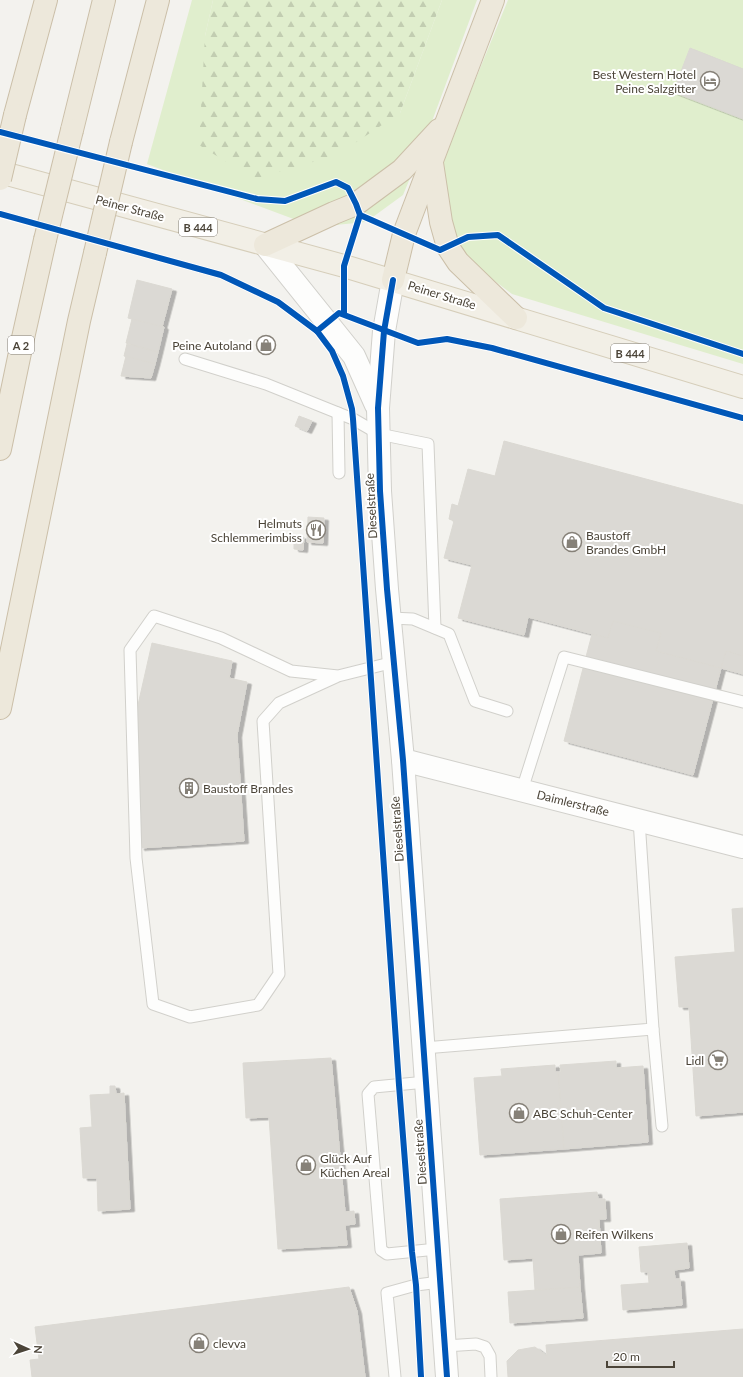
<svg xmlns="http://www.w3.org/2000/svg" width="743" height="1377" viewBox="0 0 743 1377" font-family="Lato,sans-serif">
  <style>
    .grass { fill: #e0eecd }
    .forest { fill: url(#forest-firs) }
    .building { fill: #dbd9d4; stroke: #dbd9d3; filter: url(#shadow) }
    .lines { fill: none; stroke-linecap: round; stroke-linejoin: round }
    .service-casing { stroke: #d1d0cb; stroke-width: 13 }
    .tertiary-casing { stroke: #d1d0cb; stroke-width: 24 }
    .primary-casing { stroke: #d6ceba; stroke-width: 24 }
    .motorway-casing { stroke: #cbbfa8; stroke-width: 24 }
    .service { stroke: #fdfdfc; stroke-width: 11 }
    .tertiary { stroke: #fdfdfc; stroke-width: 22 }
    .primary { stroke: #f2efe6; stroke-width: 22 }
    .motorway { stroke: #ede8db; stroke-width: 22 }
    .motorway-bridge-casing { stroke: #cbbfa8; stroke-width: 24; stroke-linecap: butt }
    .motorway-bridge { stroke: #ede8db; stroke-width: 22 }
    .cycleway-casing { stroke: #fff; stroke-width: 8 }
    .cycleway { stroke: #0057b8; stroke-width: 6 }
    .labels { text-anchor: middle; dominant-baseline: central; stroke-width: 4; stroke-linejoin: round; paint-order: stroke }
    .shield { fill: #fff; stroke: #817c74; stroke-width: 1 }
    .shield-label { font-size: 11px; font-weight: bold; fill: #4b4438 }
    .poi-label { font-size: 12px; fill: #4b4438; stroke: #fff; text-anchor: start }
    .street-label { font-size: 12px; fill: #4b4438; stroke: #fff }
  </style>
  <defs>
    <pattern id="forest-firs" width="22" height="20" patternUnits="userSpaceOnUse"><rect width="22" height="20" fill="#e0eecd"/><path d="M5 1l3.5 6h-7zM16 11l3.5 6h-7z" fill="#c2cdb1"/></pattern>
    <filter id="shadow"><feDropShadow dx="4.5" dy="2.5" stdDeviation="0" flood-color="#0004"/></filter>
  </defs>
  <rect width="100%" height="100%" fill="#f3f2ee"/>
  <g class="grass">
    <path d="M192,0H213L205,36L400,113L442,0H477L418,159L403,195L366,222L315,227L147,164Z"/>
    <path d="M508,0H743V364L512,294L455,251L441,164Z"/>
  </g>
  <path class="forest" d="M213,0H442L400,113L337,155L254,179L199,145L205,36Z"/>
  <g class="building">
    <path d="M690,48L743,69V119L673,92Z"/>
    <path d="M137,280L172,289L162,327L128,318Z"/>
    <path d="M132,319L164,327L158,352L126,343Z"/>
    <path d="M127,344L158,352L155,364L124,356Z"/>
    <path d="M126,356L155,364L151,378L121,376Z"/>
    <path d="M299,416L312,421L307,431L295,426Z"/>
    <path d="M504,441L743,505V656L726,651L721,668L656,651L661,633L613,621L608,638L528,617L524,635L458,618L472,565L444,558L454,521L449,519L452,504L458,506L468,469L495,476Z"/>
    <path d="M308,517L324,518L323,543L307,542Z"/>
    <path d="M294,536L304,537L303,550L294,549Z"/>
    <path d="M613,621L661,633L656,651L721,668L693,775L564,741L592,634L608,638Z"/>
    <path d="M152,643L232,661L229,678L247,682L237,735L244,841L140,848L133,727Z"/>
    <path d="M726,651L743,656V674L721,668Z"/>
    <path d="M743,908V1112L696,1116L689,1007H679L675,957L735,952L732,909Z"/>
    <path d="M331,1058L345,1212L354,1211L355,1224L345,1225L347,1245L278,1249L269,1117L246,1118L243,1063Z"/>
    <path d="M616,1061V1068L643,1066L648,1142L564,1149L558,1072H561L560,1065Z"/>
    <path d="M555,1065V1072H558L564,1149L480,1155L474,1078L502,1076L501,1069Z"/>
    <path d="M110,1086H115L116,1094L124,1093L130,1209L98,1211L97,1178H83L80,1128L92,1127L90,1095L110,1094Z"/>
    <path d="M597,1192L598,1199H605L606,1219H599L601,1253L578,1255L580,1287L535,1290L533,1258L504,1260L500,1199Z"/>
    <path d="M687,1243L689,1268L674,1270L675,1279H680L682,1305L623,1310L621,1285L649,1283L648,1272H641L639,1247Z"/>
    <path d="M349,1287L357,1311L365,1377H32L30,1360L39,1359L35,1327Z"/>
    <path d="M580,1287L583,1318L510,1323L508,1292Z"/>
    <path d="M743,1329V1377H508L507,1361L518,1350L535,1347L547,1356L546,1345Z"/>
  </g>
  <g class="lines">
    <defs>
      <g id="service">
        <path d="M185,359L266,384L353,419L379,434L428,444L435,628"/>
        <path d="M338,413L339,473"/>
        <path d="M390,618L413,619L449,634L475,701L507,711"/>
        <path d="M338,676L291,671L221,638L154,616L130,650L136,858L153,1004L190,1017L258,1005L279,974L263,721L279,703L338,676L394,662"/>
        <path d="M522,790L564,657L743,702"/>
        <path d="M653,1029L662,1126"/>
        <path d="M424,1048L653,1029L639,820"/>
        <path d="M426,1082L374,1087L368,1094L381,1250L387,1254L437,1249"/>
        <path d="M445,1346L476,1344L485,1347L490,1356L491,1377"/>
        <path d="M395,1377L387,1293L416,1285L440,1282"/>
      </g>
      <g id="tertiary">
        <path d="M265,245L354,356L376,405"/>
        <path d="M393,280L384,331L378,408L380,491L387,589L403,760L447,1377"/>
        <path d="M403,760L743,847"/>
      </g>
      <path id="primary" d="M0,172L344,266L743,387"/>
      <g id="motorway">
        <path d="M15,115L46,0"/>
        <path d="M72,130L104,0"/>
        <path d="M121,142L158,0"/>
        <path d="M432,163L441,222L448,247L458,262L516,318"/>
        <path d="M265,245L334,213L356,204L402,170L439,130"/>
        <path d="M393,280L404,234L493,0"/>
        <path d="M0,449L23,338L45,240"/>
        <path d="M0,708L79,321L95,253"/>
      </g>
    </defs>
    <use href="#service" class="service-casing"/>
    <use href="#tertiary" class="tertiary-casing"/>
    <use href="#primary" class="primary-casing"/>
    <use href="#motorway" class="motorway-casing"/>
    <use href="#service" class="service"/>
    <use href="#tertiary" class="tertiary"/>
    <use href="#primary" class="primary"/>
    <use href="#motorway" class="motorway"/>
    <defs>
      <g id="motorway-bridge">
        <path d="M0,179L15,115"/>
        <path d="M45,240L72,130"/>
        <path d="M95,253L121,142"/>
      </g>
    </defs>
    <use href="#motorway-bridge" class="motorway-bridge-casing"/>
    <use href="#motorway-bridge" class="motorway-bridge"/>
    <defs>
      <g id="cycleway">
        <path d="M0,132L257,199L285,201L336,182L348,188L356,204L360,215L344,266V314"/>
        <path d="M0,214L221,275L278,302L317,331L332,351L343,376L352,409L353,419L399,1085L412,1252L416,1285L421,1377"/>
        <path d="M360,215L440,250L468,237L498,235L604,308L743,354"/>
        <path d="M393,280L384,331L378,408L380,491L387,589L403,760L447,1377"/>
        <path d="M317,331L339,313L418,343L447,339L492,348L743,418"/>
      </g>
    </defs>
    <use href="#cycleway" class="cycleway-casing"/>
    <use href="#cycleway" class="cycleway"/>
  </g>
  <defs>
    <symbol id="hotel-ring" viewBox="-11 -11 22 22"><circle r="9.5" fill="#fff" stroke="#868178" stroke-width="1.5"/><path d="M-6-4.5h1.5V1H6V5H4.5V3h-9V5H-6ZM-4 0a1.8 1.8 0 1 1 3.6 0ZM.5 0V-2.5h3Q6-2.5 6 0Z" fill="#868178"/></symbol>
    <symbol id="shop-ring" viewBox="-11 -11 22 22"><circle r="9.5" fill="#fff" stroke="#868178" stroke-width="1.5"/><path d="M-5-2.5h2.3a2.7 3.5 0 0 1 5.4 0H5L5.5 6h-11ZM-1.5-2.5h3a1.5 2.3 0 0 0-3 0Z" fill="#868178"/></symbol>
    <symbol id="restaurant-ring" viewBox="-11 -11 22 22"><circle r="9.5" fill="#fff" stroke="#868178" stroke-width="1.5"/><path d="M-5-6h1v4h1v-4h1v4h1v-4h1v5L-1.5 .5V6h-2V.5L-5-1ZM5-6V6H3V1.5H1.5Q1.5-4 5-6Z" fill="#868178"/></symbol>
    <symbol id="building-ring" viewBox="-11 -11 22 22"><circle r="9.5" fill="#fff" stroke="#868178" stroke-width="1.5"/><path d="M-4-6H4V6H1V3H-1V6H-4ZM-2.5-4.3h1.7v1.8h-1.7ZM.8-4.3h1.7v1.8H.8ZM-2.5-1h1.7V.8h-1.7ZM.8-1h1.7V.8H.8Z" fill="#868178"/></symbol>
    <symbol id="supermarket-ring" viewBox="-11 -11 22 22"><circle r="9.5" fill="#fff" stroke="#868178" stroke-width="1.5"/><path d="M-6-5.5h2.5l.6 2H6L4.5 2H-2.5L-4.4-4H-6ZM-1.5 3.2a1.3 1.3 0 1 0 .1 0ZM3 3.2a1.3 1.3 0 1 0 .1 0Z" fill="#868178"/></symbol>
  </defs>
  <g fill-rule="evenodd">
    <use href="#hotel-ring" x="699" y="70" width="22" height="22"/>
    <use href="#shop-ring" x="255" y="334" width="22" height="22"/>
    <use href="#restaurant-ring" x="305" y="519" width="22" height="22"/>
    <use href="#shop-ring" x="561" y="531" width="22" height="22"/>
    <use href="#building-ring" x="178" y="777" width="22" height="22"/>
    <use href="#supermarket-ring" x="707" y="1049" width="22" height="22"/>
    <use href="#shop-ring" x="508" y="1102" width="22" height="22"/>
    <use href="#shop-ring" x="295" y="1154" width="22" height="22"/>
    <use href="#shop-ring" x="550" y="1223" width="22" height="22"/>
    <use href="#shop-ring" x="188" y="1332" width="22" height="22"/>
  </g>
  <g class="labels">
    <g class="shield">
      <rect x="179" y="218" width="38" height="18" rx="3"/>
      <rect x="8" y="336" width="26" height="18" rx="3"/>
      <rect x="611" y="344" width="38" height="18" rx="3"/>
    </g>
    <g class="shield-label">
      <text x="198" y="227">B 444</text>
      <text x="21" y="345">A 2</text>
      <text x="630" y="353">B 444</text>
    </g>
    <g class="poi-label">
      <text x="696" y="74" text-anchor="end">Best Western Hotel<tspan x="696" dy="14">Peine Salzgitter</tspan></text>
      <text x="252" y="345" text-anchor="end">Peine Autoland</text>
      <text x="302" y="523" text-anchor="end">Helmuts<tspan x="302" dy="14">Schlemmerimbiss</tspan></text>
      <text x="586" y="535">Baustoff<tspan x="586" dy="14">Brandes GmbH</tspan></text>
      <text x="203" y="788">Baustoff Brandes</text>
      <text x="704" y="1060" text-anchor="end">Lidl</text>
      <text x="533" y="1113">ABC Schuh-Center</text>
      <text x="320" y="1158">Glück Auf<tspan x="320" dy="14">Küchen Areal</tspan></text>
      <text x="575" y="1234">Reifen Wilkens</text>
      <text x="213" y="1343">clevva</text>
    </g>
    <g class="street-label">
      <text transform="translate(130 208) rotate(15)">Peiner Straße</text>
      <text transform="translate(442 295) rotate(17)">Peiner Straße</text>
      <text transform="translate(371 506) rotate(-93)">Dieselstraße</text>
      <text transform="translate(573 803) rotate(14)">Daimlerstraße</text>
      <text transform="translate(397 829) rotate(-94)">Dieselstraße</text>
      <text transform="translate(420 1152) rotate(-94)">Dieselstraße</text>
    </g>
  </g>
  <g transform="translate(28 1349) rotate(93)" stroke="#ffffff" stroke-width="3" paint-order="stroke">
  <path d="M0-3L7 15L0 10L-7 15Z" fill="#4b4438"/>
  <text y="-6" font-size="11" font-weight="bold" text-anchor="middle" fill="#4b4438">N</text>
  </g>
  <path d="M607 1361v6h67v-6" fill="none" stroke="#4b4438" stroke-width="2"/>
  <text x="613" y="1361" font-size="12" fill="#4b4438" stroke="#ffffff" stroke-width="3" paint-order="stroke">20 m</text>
</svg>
